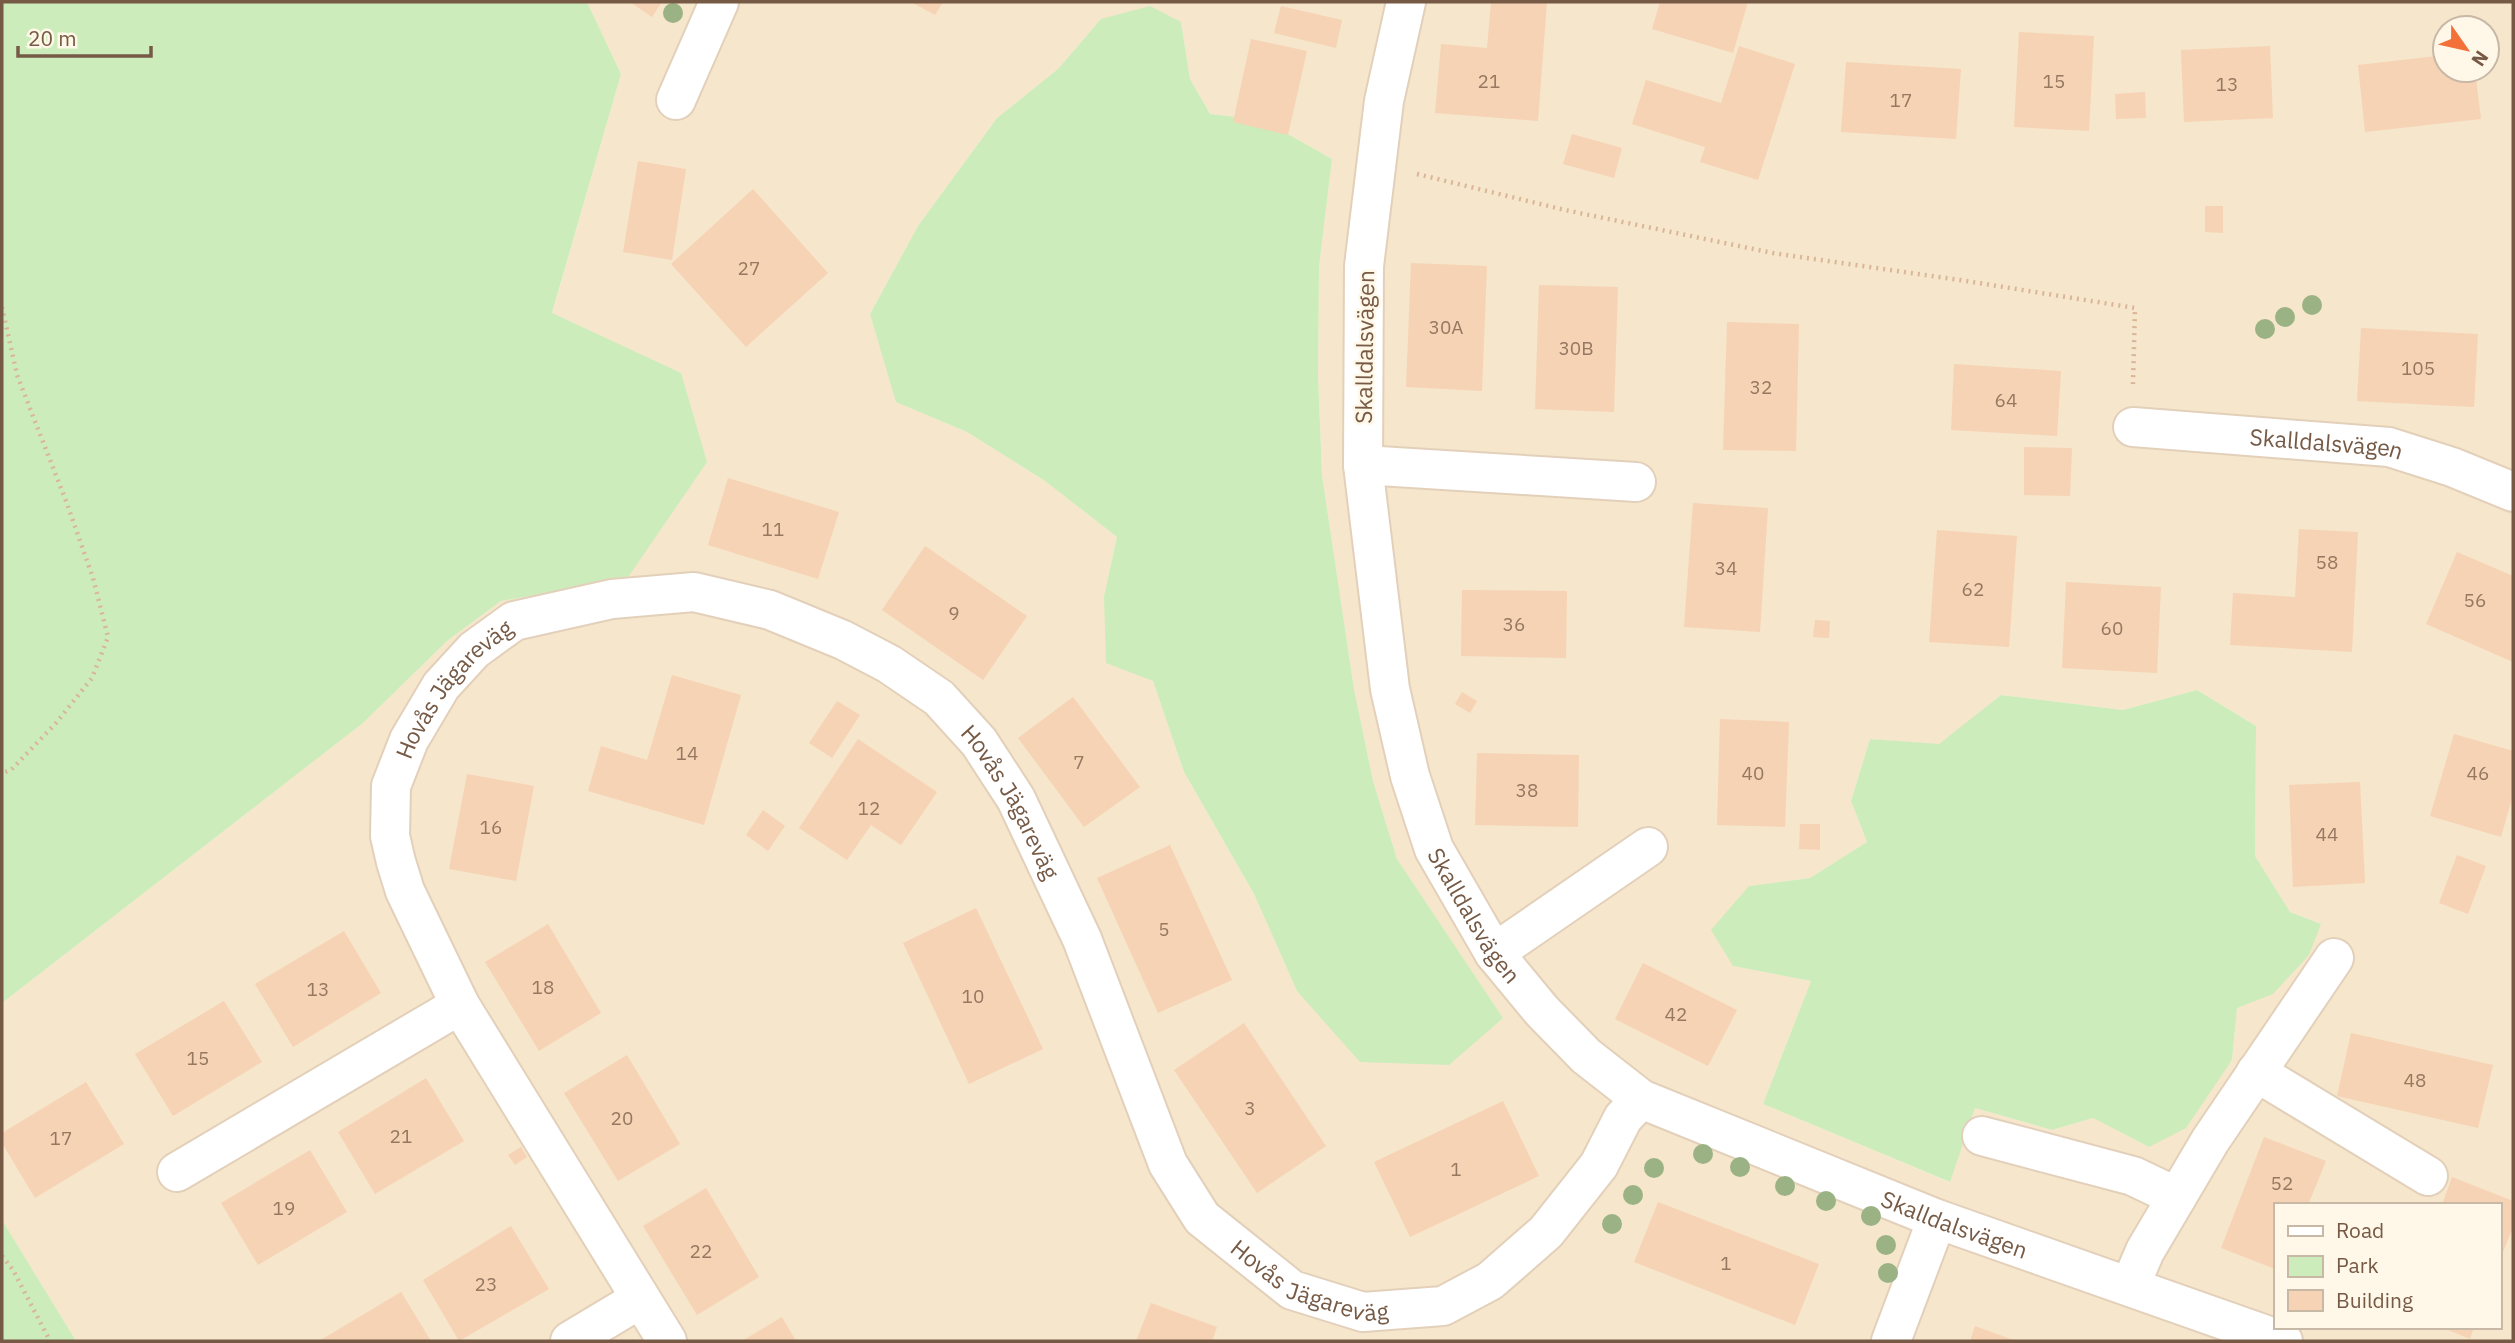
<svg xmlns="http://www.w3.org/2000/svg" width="2515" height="1343" viewBox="0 0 2515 1343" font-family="'IBM Plex Sans',sans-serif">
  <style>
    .residential { fill: #f6e6cc; fill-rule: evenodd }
    .green { fill: #ccecbc }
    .building { fill: #f6d3b4 }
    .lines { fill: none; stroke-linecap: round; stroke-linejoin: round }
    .minor-casing { stroke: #e3d0ba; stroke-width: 42 }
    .path { stroke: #dab697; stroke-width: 4.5; stroke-dasharray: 2 5; stroke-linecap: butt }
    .minor { stroke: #fff; stroke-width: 38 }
    .tree { fill: #9bb384 }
    .labels { text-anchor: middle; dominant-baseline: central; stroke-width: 5; stroke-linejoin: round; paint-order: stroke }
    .number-label { font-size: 19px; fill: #967861 }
    .street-label { font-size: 23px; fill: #765a45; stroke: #fff7e7 }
  </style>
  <rect width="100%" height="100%" fill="#fef4de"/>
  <path class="residential" d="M587,2H2513V1341H76L2,1220V1003L363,723L447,641L501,601L571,589L604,339L552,314L621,74ZM1101,19L1181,22L1190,79L1210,114L1263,120L1332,159L1319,267L1318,374L1322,475L1354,689L1373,781L1397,859L1503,1018L1297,991L1254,894L1184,772L1153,681L1104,596L1117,537L1045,481L967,432L897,402L870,314L918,226L997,118L1058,69ZM2445,28H2487V70H2445ZM2197,690L2256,726L2255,856L2290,912L2321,924L2273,993L2237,1008L2232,1061L2149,1147L2093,1118L2052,1130L1975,1108L1949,1182L1763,1104L1811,981L1733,966L1749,886L1810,878L1867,842L1851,801L1870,739L1939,745L2001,695L2123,710ZM2275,1205H2499V1327H2275Z"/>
  <g class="green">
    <path d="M2,2H587L621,74L552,313L681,373L707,462L622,586L571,589L501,601L447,641L363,723L2,1003Z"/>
    <path d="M1150,6L1181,22L1190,79L1210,114L1263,120L1332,159L1319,267L1318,374L1322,475L1354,689L1373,781L1397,859L1503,1018L1449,1065L1360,1062L1297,991L1254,894L1184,772L1153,681L1106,663L1104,596L1117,537L1045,481L967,432L896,402L870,314L918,226L997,118L1058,69L1101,19Z"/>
    <path d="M2197,690L2256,726L2255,856L2290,912L2321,924L2309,955L2273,994L2237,1008L2232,1060L2186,1128L2149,1147L2093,1118L2052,1130L1975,1108L1950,1182L1763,1104L1811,981L1733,966L1711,930L1749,886L1810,878L1867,842L1851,801L1870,739L1939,744L2001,695L2123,710Z"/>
    <path d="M2,1220L76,1341H2Z"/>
  </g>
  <g class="building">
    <path d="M630,2H662L652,17Z"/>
    <path d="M911,2H943L935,15Z"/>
    <path d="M1491,2H1547L1538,121L1435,113L1441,44L1487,48Z"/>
    <path d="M1660,2H1748L1733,53L1652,29Z"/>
    <path d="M1281,6L1342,20L1336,48L1274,33Z"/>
    <path d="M2019,32L2094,36L2089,131L2014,127Z"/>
    <path d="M1251,39L1307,51L1288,135L1233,122Z"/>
    <path d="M1739,46L1795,64L1758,180L1700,162L1705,147L1632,124L1646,80L1721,103Z"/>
    <path d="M2270,46L2273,118L2184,122L2181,50Z"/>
    <path d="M2445,55V70H2475L2481,119L2365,132L2358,65Z"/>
    <path d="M1846,62L1961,69L1956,139L1841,132Z"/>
    <path d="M2145,92L2146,118L2116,119L2115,94Z"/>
    <path d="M1572,134L1622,148L1614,178L1563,164Z"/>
    <path d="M638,161L686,169L672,260L623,252Z"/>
    <path d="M753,189L828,273L746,347L671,264Z"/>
    <path d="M2205,206H2223V233L2205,232Z"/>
    <path d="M1411,263L1487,266L1482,391L1406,387Z"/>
    <path d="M1539,285L1618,287L1614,412L1535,409Z"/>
    <path d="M1727,322L1799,324L1796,451L1723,450Z"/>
    <path d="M2361,328L2478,334L2474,407L2357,401Z"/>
    <path d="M1954,364L2061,371L2057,436L1951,430Z"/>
    <path d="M2024,447L2072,448L2070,496L2024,495Z"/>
    <path d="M728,478L839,512L818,579L708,545Z"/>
    <path d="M1693,503L1768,508L1760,632L1684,627Z"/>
    <path d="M2299,529L2358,532L2352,652L2230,645L2233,593L2295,597Z"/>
    <path d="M1937,530L2017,536L2009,647L1929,642Z"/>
    <path d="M925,546L1027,616L983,680L882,610Z"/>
    <path d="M2457,552L2513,576V662L2426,624Z"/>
    <path d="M2066,582L2161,587L2157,673L2062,668Z"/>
    <path d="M1462,590L1567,591L1566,658L1461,656Z"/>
    <path d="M1815,620L1830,621L1829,638L1813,637Z"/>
    <path d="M672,675L741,695L704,825L588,791L601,746L647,760Z"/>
    <path d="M1462,692L1477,701L1470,713L1455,704Z"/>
    <path d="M1073,697L1140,787L1084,827L1018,738Z"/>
    <path d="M837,701L860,715L832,758L809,743Z"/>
    <path d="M1720,719L1789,722L1785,827L1717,825Z"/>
    <path d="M2454,734L2513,751V795L2501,837L2430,816Z"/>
    <path d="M858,739L937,792L901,845L871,825L847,860L799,828Z"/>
    <path d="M1477,753L1579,755L1578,827L1475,825Z"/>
    <path d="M467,774L534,786L516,881L449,869Z"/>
    <path d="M2360,782L2365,883L2293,887L2289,785Z"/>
    <path d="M763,810L785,826L768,851L746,835Z"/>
    <path d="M1800,824H1820V850L1799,849Z"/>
    <path d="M1170,845L1232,980L1158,1013L1097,878Z"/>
    <path d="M2457,855L2486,866L2468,914L2439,903Z"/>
    <path d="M976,908L1043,1049L969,1084L903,943Z"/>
    <path d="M548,924L601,1013L539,1051L485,962Z"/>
    <path d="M344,931L381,993L293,1047L255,984Z"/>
    <path d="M1643,963L1737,1010L1708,1066L1615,1019Z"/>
    <path d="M224,1001L262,1062L173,1116L135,1054Z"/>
    <path d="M1244,1023L1326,1146L1257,1193L1174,1070Z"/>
    <path d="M2351,1033L2493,1065L2478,1128L2337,1096Z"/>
    <path d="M627,1055L680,1144L618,1181L564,1093Z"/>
    <path d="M426,1078L464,1141L375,1194L338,1132Z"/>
    <path d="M86,1082L124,1144L35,1198L2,1143V1133Z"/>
    <path d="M1503,1101L1539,1176L1410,1237L1374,1162Z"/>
    <path d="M2264,1137L2326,1161L2308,1205H2275V1269L2221,1248Z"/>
    <path d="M521,1147L527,1157L515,1165L508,1155Z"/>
    <path d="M310,1150L347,1212L258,1265L221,1203Z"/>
    <path d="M2452,1177L2513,1201V1227L2499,1262V1205H2442Z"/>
    <path d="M706,1188L759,1277L697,1315L643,1226Z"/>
    <path d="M1658,1202L1819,1264L1795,1325L1634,1262Z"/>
    <path d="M511,1226L549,1289L459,1341L423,1280Z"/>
    <path d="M401,1292L431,1341H319Z"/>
    <path d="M1151,1303L1217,1327L1212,1341H1136Z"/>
    <path d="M782,1317L796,1341H742Z"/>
    <path d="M1975,1326L2016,1341H1970Z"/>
    <path d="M2441,1327H2474L2470,1339Z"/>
  </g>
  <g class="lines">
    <defs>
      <g id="minor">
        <path id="s1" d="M1406,2L1384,101L1364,266L1363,465L1390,689L1410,776L1434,849L1494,953L1542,1011L1586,1056L1641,1099L1937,1219L2283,1341"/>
        <path d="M676,100L719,2"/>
        <path id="s2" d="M2133,427L2389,447L2452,467L2513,492"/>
        <path d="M1363,465L1636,482"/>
        <path d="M1494,953L1648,847"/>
        <path d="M2256,1072L2428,1176"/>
        <path d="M1982,1136L2133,1176L2177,1197"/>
        <path d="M177,1172L460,1005"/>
        <path d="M2130,1286L2145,1251L2210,1141L2334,958"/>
        <path d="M570,1341L640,1299"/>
        <path id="s3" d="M667,1341L460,1005L405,891L396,862L390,836L391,786L409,740L441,686L474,650L514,621L612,599L694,592L770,610L843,640L889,664L939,698L979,742L1016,799L1082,939L1168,1164L1202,1218L1292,1290L1363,1312L1443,1306L1490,1281L1546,1232L1599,1165L1623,1118L1641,1099"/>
        <path d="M1891,1341L1937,1219"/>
      </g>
    </defs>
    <use href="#minor" class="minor-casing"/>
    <g class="path">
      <path d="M1417,174L1565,210L1773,253L1960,280L2135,308L2133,384"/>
      <path d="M2,307L17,375L66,501L93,578L108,637L92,678L56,723L11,770L2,773"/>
      <path d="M2,1256L13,1270L50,1341"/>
    </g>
    <use href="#minor" class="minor"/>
  </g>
  <g class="tree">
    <circle cx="673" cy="13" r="10"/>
    <circle cx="2312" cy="305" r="10"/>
    <circle cx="2285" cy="317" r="10"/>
    <circle cx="2265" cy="329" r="10"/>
    <circle cx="1703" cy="1154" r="10"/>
    <circle cx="1740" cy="1167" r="10"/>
    <circle cx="1654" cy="1168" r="10"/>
    <circle cx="1785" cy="1186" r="10"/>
    <circle cx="1633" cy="1195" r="10"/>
    <circle cx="1826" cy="1201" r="10"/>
    <circle cx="1871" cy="1216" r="10"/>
    <circle cx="1612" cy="1224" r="10"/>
    <circle cx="1886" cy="1245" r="10"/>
    <circle cx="1888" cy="1273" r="10"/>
  </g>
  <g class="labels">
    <g class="number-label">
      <text x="1489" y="81">21</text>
      <text x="2054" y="81">15</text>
      <text x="2227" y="84">13</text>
      <text x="1901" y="100">17</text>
      <text x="749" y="268">27</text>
      <text x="1446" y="327">30A</text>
      <text x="1576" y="348">30B</text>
      <text x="2418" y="368">105</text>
      <text x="1761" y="387">32</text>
      <text x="2006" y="400">64</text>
      <text x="773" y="529">11</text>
      <text x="2327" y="562">58</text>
      <text x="1726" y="568">34</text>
      <text x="1973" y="589">62</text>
      <text x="2475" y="600">56</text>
      <text x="954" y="613">9</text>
      <text x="1514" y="624">36</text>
      <text x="2112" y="628">60</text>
      <text x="687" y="753">14</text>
      <text x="1079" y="762">7</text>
      <text x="1753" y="773">40</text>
      <text x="2478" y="773">46</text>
      <text x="1527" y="790">38</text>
      <text x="869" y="808">12</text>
      <text x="491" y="827">16</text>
      <text x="2327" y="834">44</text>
      <text x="1164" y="929">5</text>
      <text x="543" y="987">18</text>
      <text x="318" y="989">13</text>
      <text x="973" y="996">10</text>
      <text x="1676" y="1014">42</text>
      <text x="198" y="1058">15</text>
      <text x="2415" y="1080">48</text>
      <text x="1250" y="1108">3</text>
      <text x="622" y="1118">20</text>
      <text x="401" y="1136">21</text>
      <text x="61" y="1138">17</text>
      <text x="1456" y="1169">1</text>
      <text x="2282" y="1183">52</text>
      <text x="284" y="1208">19</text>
      <text x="701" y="1251">22</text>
      <text x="1726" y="1263">1</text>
      <text x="486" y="1284">23</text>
    </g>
    <g class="street-label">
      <text transform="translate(1364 347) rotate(-89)">Skalldalsvägen</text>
      <text stroke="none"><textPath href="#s2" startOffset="194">Skalldalsvägen</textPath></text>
      <text stroke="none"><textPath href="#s3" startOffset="746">Hovås Jägareväg</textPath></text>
      <text stroke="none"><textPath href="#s3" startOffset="1418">Hovås Jägareväg</textPath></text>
      <text stroke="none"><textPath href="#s1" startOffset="936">Skalldalsvägen</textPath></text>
      <text stroke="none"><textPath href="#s1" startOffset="1524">Skalldalsvägen</textPath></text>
      <text stroke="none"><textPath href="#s3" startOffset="2006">Hovås Jägareväg</textPath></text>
    </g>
  </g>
  <rect width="2515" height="1343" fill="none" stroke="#765a45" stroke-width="7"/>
  <rect x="2274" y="1203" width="228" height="126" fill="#fff7e7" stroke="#c8b8a6" stroke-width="2"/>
  <rect x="2288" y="1226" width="35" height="10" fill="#ffffff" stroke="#c8b8a6" stroke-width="2"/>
  <text x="2336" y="1238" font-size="21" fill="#765a45">Road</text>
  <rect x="2288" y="1256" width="35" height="21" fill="#ccecbc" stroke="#c8b8a6" stroke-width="2"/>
  <text x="2336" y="1273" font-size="21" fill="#765a45">Park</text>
  <rect x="2288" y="1290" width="35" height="21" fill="#f6d3b4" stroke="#c8b8a6" stroke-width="2"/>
  <text x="2336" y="1308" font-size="21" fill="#765a45">Building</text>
  <g transform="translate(2466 49) rotate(124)"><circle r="33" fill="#fff7e7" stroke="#c8b8a6" stroke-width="2"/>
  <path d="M0-5L12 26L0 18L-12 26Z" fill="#f37038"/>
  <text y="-10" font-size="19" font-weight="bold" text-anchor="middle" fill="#765a45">N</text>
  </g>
  <path d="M18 46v10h133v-10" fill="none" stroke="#765a45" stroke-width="3.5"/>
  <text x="28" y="46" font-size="21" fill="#765a45" stroke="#fff7e7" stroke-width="5" paint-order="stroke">20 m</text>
</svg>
